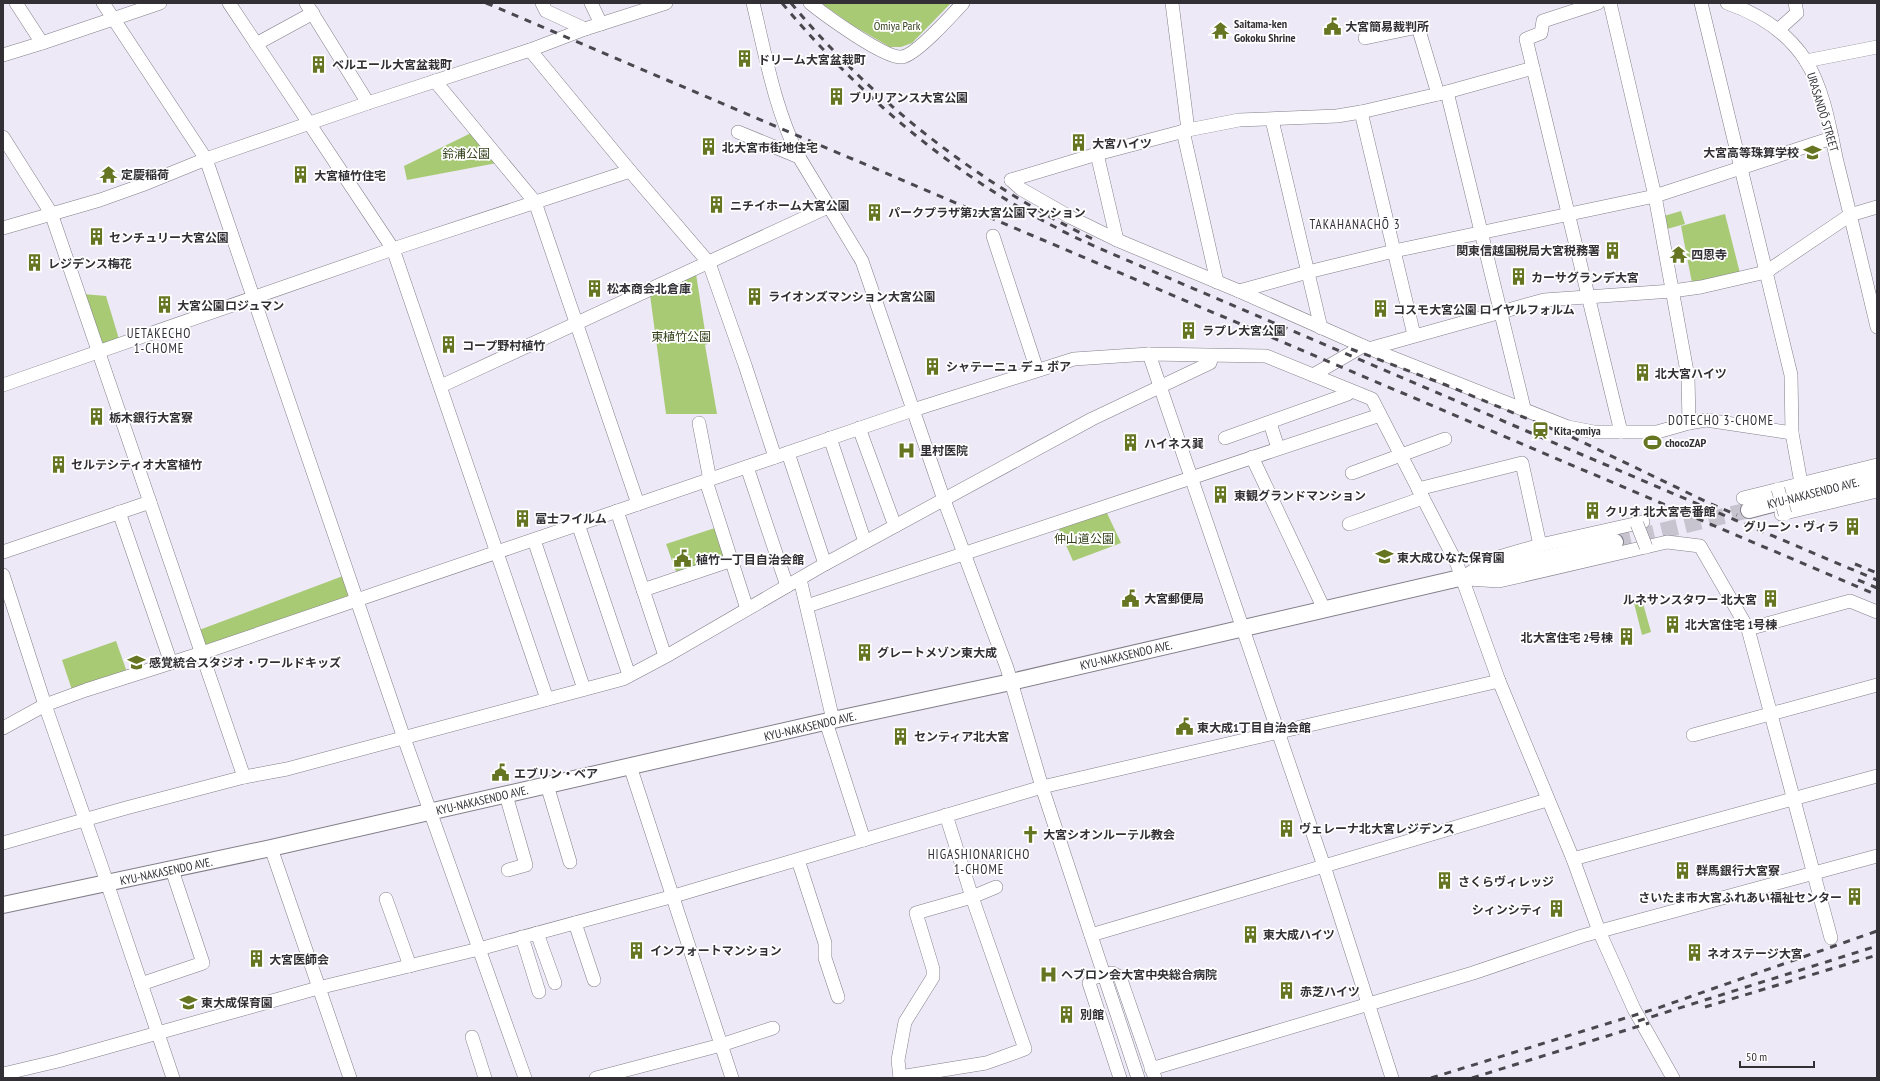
<svg xmlns="http://www.w3.org/2000/svg" width="1880" height="1081" viewBox="0 0 1880 1081" font-family="'PT Sans Narrow','Noto Sans JP',sans-serif">
  <style>
    .green { fill: #a9ca75 }
    .lines { fill: none; stroke-linecap: round; stroke-linejoin: round }
    .major-tunnel { stroke: #c8c4cf; stroke-width: 16; stroke-dasharray: 16 8; stroke-linecap: butt }
    .minor-casing { stroke: #837f8a; stroke-width: 14 }
    .major-casing { stroke: #837f8a; stroke-width: 18 }
    .minor { stroke: #fff; stroke-width: 13 }
    .major { stroke: #fff; stroke-width: 16 }
    .rail { stroke: #4a484e; stroke-width: 3; stroke-dasharray: 7 7; stroke-linecap: butt }
    .minor-bridge-casing { stroke: #837f8a; stroke-width: 14; stroke-linecap: butt }
    .minor-bridge { stroke: #fff; stroke-width: 13 }
    .labels { text-anchor: middle; dominant-baseline: central; stroke-width: 3.5; stroke-linejoin: round; paint-order: stroke }
    .poi-label { font-size: 12px; font-weight: bold; fill: #323035; stroke: #fff; text-anchor: start }
    .park-label { font-size: 12px; fill: #32401a; stroke: #fff }
    .street-label { font-size: 12px; fill: #323035; stroke: #fff }
    .neighbourhood-label { font-size: 13px; letter-spacing: 1px; fill: #322f38; stroke: #fff }
  </style>
  <rect width="100%" height="100%" fill="#ede9f6"/>
  <g class="green">
    <path d="M821,3H951L912,43L901,47H890L852,25Z"/>
    <path d="M471,133L497,163L407,180L404,166Z"/>
    <path d="M1681,211L1685,224L1667,229L1664,216Z"/>
    <path d="M1725,214L1740,273L1692,283L1681,226Z"/>
    <path d="M696,274L707,344L705,345L717,414H666L650,295Z"/>
    <path d="M83,294L106,296L119,339L102,344Z"/>
    <path d="M1106,511L1121,543L1073,561L1058,527Z"/>
    <path d="M718,527L728,560L678,577L666,544Z"/>
    <path d="M343,576L351,598L204,648L199,630Z"/>
    <path d="M1642,600L1651,632L1642,635L1634,603Z"/>
    <path d="M116,641L128,675L73,693L62,660Z"/>
  </g>
  <g class="lines">
    <path class="major-tunnel" d="M1615,542L1749,510"/>
    <defs>
      <g id="minor">
        <path d="M16,3L42,43"/>
        <path d="M103,3L206,159L404,738L525,1078"/>
        <path d="M229,3L393,249L547,699"/>
        <path d="M306,3L368,103"/>
        <path d="M542,3L546,11L585,29"/>
        <path d="M591,3L601,24"/>
        <path d="M753,3C766,57 774,107 799,157L862,261L944,500L1007,668L1042,787L1138,1078"/>
        <path d="M810,3C825,15 885,59 902,57C916,55 952,15 963,3"/>
        <path d="M1172,3L1188,130"/>
        <path d="M1610,3L1655,196L1688,377L1689,423"/>
        <path d="M1701,3L1791,375L1792,433L1801,483"/>
        <path d="M1727,3C1759,14 1788,33 1806,61C1824,90 1830,129 1837,162C1851,217 1864,272 1877,327"/>
        <path d="M1778,30L1797,13L1795,3"/>
        <path d="M1365,38L1418,27L1438,94"/>
        <path d="M256,44L313,13"/>
        <path d="M530,50L630,171L709,263L745,365L775,457"/>
        <path d="M3,55L42,43L160,3"/>
        <path d="M1806,61L1877,47"/>
        <path d="M1533,68L1621,432"/>
        <path d="M435,81L535,202L638,504"/>
        <path d="M1447,92L1524,408"/>
        <path d="M1361,112L1414,335"/>
        <path d="M1272,120L1321,328"/>
        <path d="M1183,131L1217,282"/>
        <path d="M738,132L799,157"/>
        <path d="M3,137L51,213L244,777"/>
        <path d="M1097,154L1117,240"/>
        <path d="M1011,180L1021,189L1070,217L1117,240L1239,291L1363,346L1568,427L1594,432H1657L1689,423L1706,420L1792,433"/>
        <path d="M1011,180L1097,154L1188,130L1239,120L1337,116L1361,112L1447,92L1533,68L1526,39L1541,33L1543,21L1598,3"/>
        <path d="M3,228L100,200L142,185L206,159L368,103L530,50L585,29L666,3"/>
        <path d="M993,236L1037,370"/>
        <path d="M1239,291L1308,272L1394,251L1655,196L1832,138"/>
        <path d="M1372,348L1544,300L1672,291L1701,287L1766,272L1850,215L1877,207"/>
        <path d="M1149,354L1326,872L1392,1078"/>
        <path d="M1313,375L1363,346"/>
        <path d="M3,385L393,249L630,171"/>
        <path d="M441,386L830,206"/>
        <path d="M699,423L710,480"/>
        <path d="M1270,423L1278,448"/>
        <path d="M859,428L895,526"/>
        <path d="M830,438L865,542"/>
        <path d="M1225,438L1348,394L1349,390"/>
        <path d="M1252,457L1324,609"/>
        <path d="M747,467L787,586"/>
        <path d="M1352,473L1445,439"/>
        <path d="M706,481L747,609"/>
        <path d="M1418,489L1522,463L1540,545"/>
        <path d="M1743,498L1877,465"/>
        <path d="M617,511L665,656"/>
        <path d="M119,512L171,663"/>
        <path d="M1781,514L1877,491"/>
        <path d="M578,524L629,675"/>
        <path d="M1349,524L1423,498"/>
        <path d="M534,540L584,689"/>
        <path d="M3,552L150,502"/>
        <path d="M825,564L1092,419L1210,363L1212,356"/>
        <path d="M1468,574L1492,559L1540,545L1643,522"/>
        <path d="M3,575L45,705L100,862L173,1078"/>
        <path d="M800,579L833,720"/>
        <path d="M1468,579L1499,581L1667,542L1700,546L1748,629L1831,938"/>
        <path d="M643,590L732,560"/>
        <path d="M807,606L1380,415"/>
        <path d="M1748,629L1850,601L1877,612"/>
        <path d="M826,722L864,840"/>
        <path d="M3,728L45,705L86,690L202,653L913,410L1074,359L1149,354L1266,356L1372,399L1457,564L1499,681L1573,859L1599,931L1634,1009L1673,1078"/>
        <path d="M1693,735L1877,685"/>
        <path d="M630,766L732,1078"/>
        <path d="M547,785L570,862"/>
        <path d="M506,795L526,865L508,870"/>
        <path d="M3,843L126,808L244,777L287,769L623,679L670,654L825,564L788,453"/>
        <path d="M271,848L350,1078"/>
        <path d="M1573,859L1877,776"/>
        <path d="M798,860L825,943V958L838,997"/>
        <path d="M386,899L410,966"/>
        <path d="M575,923L594,980"/>
        <path d="M537,933L555,983"/>
        <path d="M1091,935L1547,800"/>
        <path d="M522,937L539,992"/>
        <path d="M141,984L203,963L172,870"/>
        <path d="M472,1037L485,1078"/>
        <path d="M1151,1069L1473,973L1582,936L1877,856"/>
        <path d="M3,1074L58,1061L318,988L479,949L674,896L1042,787L1499,681"/>
        <path d="M900,1077L986,1063L1025,1049L972,897L946,815"/>
        <path d="M596,1078L721,1045L773,1028"/>
        <path d="M900,1078L898,1060L905,1022L933,977V969L916,913L972,897L996,887"/>
        <path d="M1120,1078L1089,983L1093,978L1112,973L1120,977L1155,1078"/>
      </g>
      <g id="major">
        <path d="M1749,510L1877,477"/>
        <path d="M3,905L271,848L833,720L1011,682L1615,542"/>
      </g>
    </defs>
    <use href="#minor" class="minor-casing"/>
    <use href="#major" class="major-casing"/>
    <use href="#minor" class="minor"/>
    <use href="#major" class="major"/>
    <g class="rail">
      <path d="M486,3L1877,595"/>
      <path d="M782,3C857,93 950,173 1055,227C1073,237 1092,245 1110,253C1366,362 1621,472 1877,580"/>
      <path d="M791,3C874,103 980,185 1097,241"/>
      <path d="M1351,349L1446,385L1574,438L1709,503L1737,515"/>
      <path d="M1855,564L1877,573"/>
      <path d="M1858,580L1877,588"/>
      <path d="M1705,1007L1877,955"/>
      <path d="M1638,1021L1877,946"/>
      <path d="M1431,1078L1658,1008L1877,931"/>
      <path d="M1472,1078L1649,1023"/>
    </g>
    <defs>
      <g id="minor-bridge">
        <path d="M1778,489L1785,514"/>
        <path d="M1637,524L1646,547"/>
      </g>
    </defs>
    <use href="#minor-bridge" class="minor-bridge-casing"/>
    <use href="#minor-bridge" class="minor-bridge"/>
  </g>
  <defs>
    <symbol id="civic-bare" viewBox="-9 -9 18 18"><path d="M-.6-6.5H3V-4.5H.6V-3L4-1V1h2V6H-6V1h2V-1L-.6-3ZM-1.2 2.5V6h2.4V2.5Z" fill="#667521" stroke="#fff" stroke-width="2.5" paint-order="stroke"/></symbol>
    <symbol id="temple-bare" viewBox="-9 -9 18 18"><path d="M0-6L5-2H3V0L6.5 2.5H4V6H1.5V3h-3V6H-4V2.5H-6.5L-3 0V-2H-5Z" fill="#667521" stroke="#fff" stroke-width="2.5" paint-order="stroke"/></symbol>
    <symbol id="building-bare" viewBox="-9 -9 18 18"><path d="M-4-6H4V6H1V3H-1V6H-4ZM-2.5-4.3h1.7v1.8h-1.7ZM.8-4.3h1.7v1.8H.8ZM-2.5-1h1.7V.8h-1.7ZM.8-1h1.7V.8H.8Z" fill="#667521" stroke="#fff" stroke-width="2.5" paint-order="stroke"/></symbol>
    <symbol id="school-bare" viewBox="-9 -9 18 18"><path d="M0-5L7-2L0 1L-7-2ZM-4 1L0 2.5L4 1V4Q0 6-4 4Z" fill="#667521" stroke="#fff" stroke-width="2.5" paint-order="stroke"/></symbol>
    <symbol id="station-bare" viewBox="-9 -9 18 18"><path d="M-3-6H3Q5-6 5-4V2Q5 4 3 4L4.5 6H3L1.5 4h-3L-3 6H-4.5L-3 4Q-5 4-5 2V-4Q-5-6-3-6ZM-3.5-4v3h7v-3ZM-3.5 1v1.5H-2V1ZM2 1v1.5H3.5V1Z" fill="#667521" stroke="#fff" stroke-width="2.5" paint-order="stroke"/></symbol>
    <symbol id="stadium-bare" viewBox="-9 -9 18 18"><path d="M0-5a6.5 5 0 1 0 0 10a6.5 5 0 1 0 0-10ZM-3.5-1.8h7v3.6h-7Z" fill="#667521" stroke="#fff" stroke-width="2.5" paint-order="stroke"/></symbol>
    <symbol id="hospital-bare" viewBox="-9 -9 18 18"><path d="M-5-5h3v3.5h4V-5h3V5h-3V1.5h-4V5h-3Z" fill="#667521" stroke="#fff" stroke-width="2.5" paint-order="stroke"/></symbol>
    <symbol id="church-bare" viewBox="-9 -9 18 18"><path d="M-1.2-6h2.4v3.5h3.3v2.4h-3.3V6h-2.4V-.1h-3.3v-2.4h3.3Z" fill="#667521" stroke="#fff" stroke-width="2.5" paint-order="stroke"/></symbol>
  </defs>
  <g fill-rule="evenodd">
    <use href="#civic-bare" x="1320" y="14" width="25" height="25"/>
    <use href="#temple-bare" x="1208" y="18" width="25" height="25"/>
    <use href="#building-bare" x="732" y="46" width="25" height="25"/>
    <use href="#building-bare" x="306" y="52" width="25" height="25"/>
    <use href="#building-bare" x="824" y="84" width="25" height="25"/>
    <use href="#building-bare" x="1066" y="130" width="25" height="25"/>
    <use href="#building-bare" x="696" y="134" width="25" height="25"/>
    <use href="#school-bare" x="1800" y="140" width="25" height="25"/>
    <use href="#temple-bare" x="96" y="162" width="25" height="25"/>
    <use href="#building-bare" x="288" y="162" width="25" height="25"/>
    <use href="#building-bare" x="704" y="192" width="25" height="25"/>
    <use href="#building-bare" x="862" y="200" width="25" height="25"/>
    <use href="#building-bare" x="84" y="224" width="25" height="25"/>
    <use href="#building-bare" x="1600" y="238" width="25" height="25"/>
    <use href="#temple-bare" x="1666" y="242" width="25" height="25"/>
    <use href="#building-bare" x="22" y="250" width="25" height="25"/>
    <use href="#building-bare" x="1506" y="264" width="25" height="25"/>
    <use href="#building-bare" x="582" y="276" width="25" height="25"/>
    <use href="#building-bare" x="742" y="284" width="25" height="25"/>
    <use href="#building-bare" x="152" y="292" width="25" height="25"/>
    <use href="#building-bare" x="1368" y="296" width="25" height="25"/>
    <use href="#building-bare" x="1176" y="318" width="25" height="25"/>
    <use href="#building-bare" x="436" y="332" width="25" height="25"/>
    <use href="#building-bare" x="920" y="354" width="25" height="25"/>
    <use href="#building-bare" x="1630" y="360" width="25" height="25"/>
    <use href="#building-bare" x="84" y="404" width="25" height="25"/>
    <use href="#station-bare" x="1528" y="418" width="25" height="25"/>
    <use href="#stadium-bare" x="1640" y="430" width="25" height="25"/>
    <use href="#building-bare" x="1118" y="430" width="25" height="25"/>
    <use href="#hospital-bare" x="894" y="438" width="25" height="25"/>
    <use href="#building-bare" x="46" y="452" width="25" height="25"/>
    <use href="#building-bare" x="1208" y="482" width="25" height="25"/>
    <use href="#building-bare" x="1580" y="498" width="25" height="25"/>
    <use href="#building-bare" x="510" y="506" width="25" height="25"/>
    <use href="#building-bare" x="1840" y="514" width="25" height="25"/>
    <use href="#school-bare" x="1372" y="544" width="25" height="25"/>
    <use href="#civic-bare" x="670" y="546" width="25" height="25"/>
    <use href="#civic-bare" x="1118" y="586" width="25" height="25"/>
    <use href="#building-bare" x="1758" y="586" width="25" height="25"/>
    <use href="#building-bare" x="1660" y="612" width="25" height="25"/>
    <use href="#building-bare" x="1614" y="624" width="25" height="25"/>
    <use href="#building-bare" x="852" y="640" width="25" height="25"/>
    <use href="#school-bare" x="124" y="650" width="25" height="25"/>
    <use href="#civic-bare" x="1172" y="714" width="25" height="25"/>
    <use href="#building-bare" x="888" y="724" width="25" height="25"/>
    <use href="#civic-bare" x="488" y="760" width="25" height="25"/>
    <use href="#building-bare" x="1274" y="816" width="25" height="25"/>
    <use href="#church-bare" x="1018" y="822" width="25" height="25"/>
    <use href="#building-bare" x="1670" y="858" width="25" height="25"/>
    <use href="#building-bare" x="1432" y="868" width="25" height="25"/>
    <use href="#building-bare" x="1842" y="884" width="25" height="25"/>
    <use href="#building-bare" x="1544" y="896" width="25" height="25"/>
    <use href="#building-bare" x="1238" y="922" width="25" height="25"/>
    <use href="#building-bare" x="624" y="938" width="25" height="25"/>
    <use href="#building-bare" x="1682" y="940" width="25" height="25"/>
    <use href="#building-bare" x="244" y="946" width="25" height="25"/>
    <use href="#hospital-bare" x="1036" y="962" width="25" height="25"/>
    <use href="#building-bare" x="1274" y="978" width="25" height="25"/>
    <use href="#school-bare" x="176" y="990" width="25" height="25"/>
    <use href="#building-bare" x="1054" y="1002" width="25" height="25"/>
  </g>
  <g class="labels">
    <g class="poi-label">
      <text x="1234" y="23">Saitama-ken<tspan x="1234" dy="14">Gokoku Shrine</tspan></text>
      <text x="1345" y="26">大宮簡易裁判所</text>
      <text x="758" y="59">ドリーム大宮盆栽町</text>
      <text x="332" y="64">ベルエール大宮盆栽町</text>
      <text x="849" y="97">ブリリアンス大宮公園</text>
      <text x="1092" y="143">大宮ハイツ</text>
      <text x="722" y="147">北大宮市街地住宅</text>
      <text x="1799" y="152" text-anchor="end">大宮高等珠算学校</text>
      <text x="121" y="174">定慶稲荷</text>
      <text x="314" y="175">大宮植竹住宅</text>
      <text x="730" y="205">ニチイホーム大宮公園</text>
      <text x="888" y="212">パークプラザ第2大宮公園マンション</text>
      <text x="109" y="237">センチュリー大宮公園</text>
      <text x="1600" y="250" text-anchor="end">関東信越国税局大宮税務署</text>
      <text x="1691" y="254">四恩寺</text>
      <text x="48" y="263">レジデンス梅花</text>
      <text x="1531" y="277">カーサグランデ大宮</text>
      <text x="607" y="288">松本商会北倉庫</text>
      <text x="768" y="296">ライオンズマンション大宮公園</text>
      <text x="177" y="305">大宮公園ロジュマン</text>
      <text x="1393" y="309">コスモ大宮公園 ロイヤルフォルム</text>
      <text x="1202" y="330">ラプレ大宮公園</text>
      <text x="462" y="345">コープ野村植竹</text>
      <text x="946" y="366">シャテーニュ デュ ボア</text>
      <text x="1655" y="373">北大宮ハイツ</text>
      <text x="109" y="417">栃木銀行大宮寮</text>
      <text x="1554" y="430">Kita-omiya</text>
      <text x="1665" y="442">chocoZAP</text>
      <text x="1144" y="443">ハイネス巽</text>
      <text x="920" y="450">里村医院</text>
      <text x="71" y="464">セルテシティオ大宮植竹</text>
      <text x="1234" y="495">東観グランドマンション</text>
      <text x="1605" y="511">クリオ 北大宮壱番館</text>
      <text x="535" y="518">富士フイルム</text>
      <text x="1839" y="526" text-anchor="end">グリーン・ヴィラ</text>
      <text x="1397" y="557">東大成ひなた保育園</text>
      <text x="696" y="559">植竹一丁目自治会館</text>
      <text x="1144" y="598">大宮郵便局</text>
      <text x="1757" y="599" text-anchor="end">ルネサンスタワー 北大宮</text>
      <text x="1685" y="624">北大宮住宅 1号棟</text>
      <text x="1613" y="637" text-anchor="end">北大宮住宅 2号棟</text>
      <text x="877" y="652">グレートメゾン東大成</text>
      <text x="149" y="662">感覚統合スタジオ・ワールドキッズ</text>
      <text x="1197" y="727">東大成1丁目自治会館</text>
      <text x="914" y="736">センティア北大宮</text>
      <text x="514" y="773">エブリン・ベア</text>
      <text x="1299" y="828">ヴェレーナ北大宮レジデンス</text>
      <text x="1043" y="834">大宮シオンルーテル教会</text>
      <text x="1696" y="870">群馬銀行大宮寮</text>
      <text x="1458" y="881">さくらヴィレッジ</text>
      <text x="1842" y="897" text-anchor="end">さいたま市大宮ふれあい福祉センター</text>
      <text x="1543" y="909" text-anchor="end">シィンシティ</text>
      <text x="1263" y="934">東大成ハイツ</text>
      <text x="650" y="950">インフォートマンション</text>
      <text x="1707" y="953">ネオステージ大宮</text>
      <text x="269" y="959">大宮医師会</text>
      <text x="1061" y="974">ヘブロン会大宮中央総合病院</text>
      <text x="1300" y="991">赤芝ハイツ</text>
      <text x="201" y="1002">東大成保育園</text>
      <text x="1080" y="1014">別館</text>
    </g>
    <g class="park-label">
      <text x="897" y="25">Ōmiya Park</text>
      <text x="466" y="153">鈴浦公園</text>
      <text x="681" y="336">東植竹公園</text>
      <text x="1084" y="538">仲山道公園</text>
    </g>
    <g class="street-label">
      <text transform="translate(1823 112) rotate(73)">URASANDŌ STREET</text>
      <text transform="translate(1813 493) rotate(-14)">KYU-NAKASENDO AVE.</text>
      <text transform="translate(1126 655) rotate(-13)">KYU-NAKASENDO AVE.</text>
      <text transform="translate(810 726) rotate(-13)">KYU-NAKASENDO AVE.</text>
      <text transform="translate(482 800) rotate(-13)">KYU-NAKASENDO AVE.</text>
      <text transform="translate(166 871) rotate(-12)">KYU-NAKASENDO AVE.</text>
    </g>
    <g class="neighbourhood-label">
      <text x="1355" y="224">TAKAHANACHŌ 3</text>
      <text x="159" y="333">UETAKECHO<tspan x="159" dy="15">1-CHOME</tspan></text>
      <text x="1721" y="420">DOTECHO 3-CHOME</text>
      <text x="979" y="854">HIGASHIONARICHO<tspan x="979" dy="15">1-CHOME</tspan></text>
    </g>
  </g>
  <rect width="1880" height="1081" fill="none" stroke="#323035" stroke-width="8"/>
  <path d="M1740 1061v6h74v-6" fill="none" stroke="#323035" stroke-width="2"/>
  <text x="1746" y="1061" font-size="12" fill="#323035" stroke="#ffffff" stroke-width="3" paint-order="stroke">50 m</text>
</svg>
